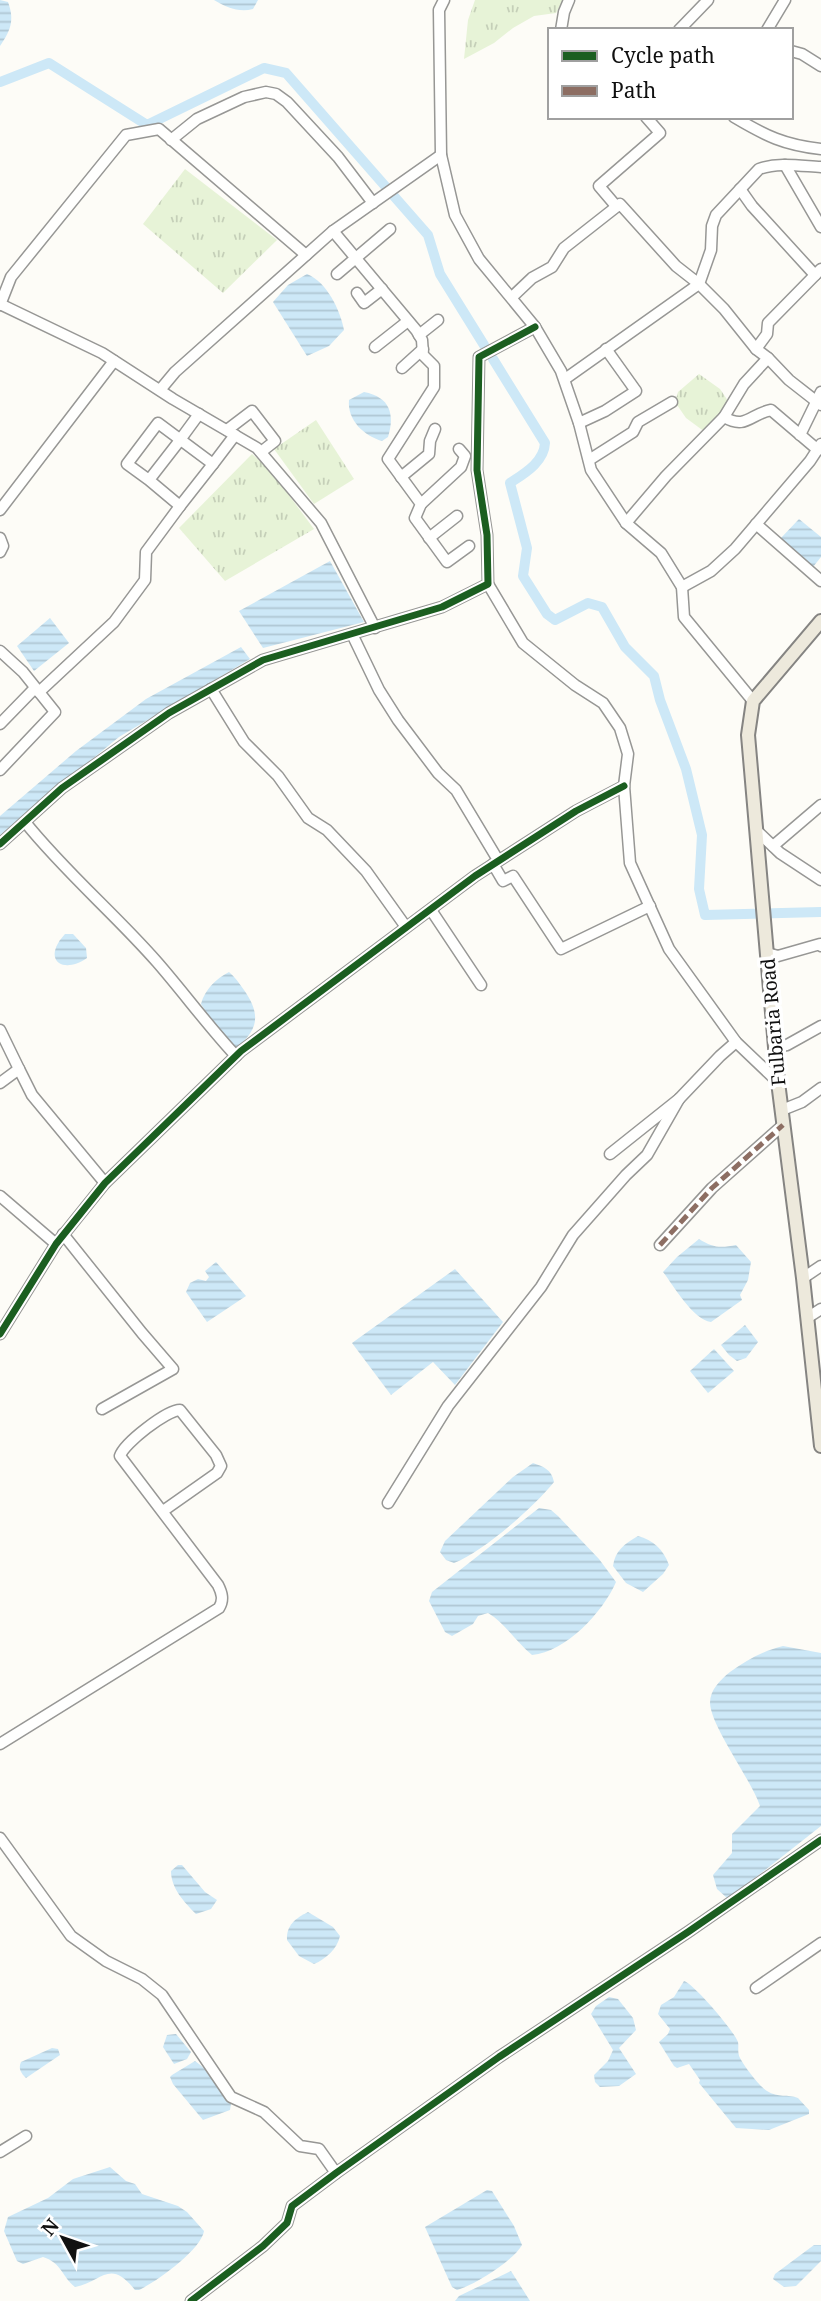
<svg xmlns="http://www.w3.org/2000/svg" width="821" height="2301" viewBox="0 0 821 2301" font-family="'Noto Serif',serif">
  <style>
    .grass { fill: url(#grass-tufts) }
    .water { fill: url(#water-rules) }
    .lines { fill: none; stroke-linecap: round; stroke-linejoin: round }
    .canal { stroke: #cde8f7; stroke-width: 10 }
    .minor-casing { stroke: #979795; stroke-width: 13 }
    .major-casing { stroke: #858482; stroke-width: 16 }
    .minor { stroke: #fffffe; stroke-width: 10 }
    .major { stroke: #ede9dc; stroke-width: 12 }
    .quiet { stroke: #8d6e63; stroke-width: 5; stroke-dasharray: 10 5; stroke-linecap: butt }
    .cycleway-casing { stroke: #fff; stroke-width: 11 }
    .cycleway { stroke: #1b5e20; stroke-width: 7 }
    .labels { text-anchor: middle; dominant-baseline: central; stroke-width: 7; stroke-linejoin: round; paint-order: stroke }
    .street-label { font-size: 19px; fill: #111; stroke: #fff }
  </style>
  <defs>
    <pattern id="grass-tufts" width="24" height="20" patternUnits="userSpaceOnUse" patternTransform="scale(1.75)"><rect width="24" height="20" fill="#e7f3d7"/><path d="M3 7l-1-3M5 7V3M7 7l1-3M15 17l-1-3M17 17v-4M19 17l1-3" fill="none" stroke="#c5cfb8"/></pattern>
    <pattern id="water-rules" width="6" height="5" patternUnits="userSpaceOnUse" patternTransform="scale(1.75)"><rect width="6" height="5" fill="#cde8f7"/><path d="M0 2.5h6" fill="none" stroke="#afc6d3"/></pattern>
  </defs>
  <rect width="100%" height="100%" fill="#fdfcf7"/>
  <g class="grass">
    <path d="M475,0H563L556,13L534,16L513,28L494,43L464,59L468,20Z"/>
    <path d="M185,169L277,240L223,293L143,224Z"/>
    <path d="M699,374L720,389L728,401L723,411L705,432L686,418L675,402L678,392Z"/>
    <path d="M316,420L354,479L314,504L274,449Z"/>
    <path d="M252,454L271,471L314,529L225,581L179,528Z"/>
  </g>
  <g class="water">
    <path d="M0,0L8,2C15,21 10,31 0,46Z"/>
    <path d="M214,0H258L253,9C239,13 226,7 214,0Z"/>
    <path d="M307,274C327,282 340,310 344,330L329,346L307,356L273,302L288,285Z"/>
    <path d="M364,392C390,397 395,414 388,437L382,441C364,436 347,420 349,400Z"/>
    <path d="M799,519L821,537V557L813,567L780,539Z"/>
    <path d="M330,561L364,622L263,648L239,611Z"/>
    <path d="M50,618L69,643L34,671L17,646Z"/>
    <path d="M241,647L250,659L119,737L0,835V816L76,751L146,699Z"/>
    <path d="M65,934H73L86,948L87,958C63,975 41,960 65,934Z"/>
    <path d="M229,972C235,977 239,983 244,990C260,1013 260,1029 236,1048L214,1025L201,1004C205,989 216,979 229,972Z"/>
    <path d="M699,1239C713,1248 721,1248 736,1245L751,1262L748,1280L740,1295L742,1300L711,1322C693,1320 674,1286 663,1272L677,1257Z"/>
    <path d="M216,1262L246,1296L207,1322L186,1292L190,1283L198,1279L206,1281L209,1277L205,1271Z"/>
    <path d="M455,1269L503,1322L455,1385L433,1362L391,1395L352,1343Z"/>
    <path d="M745,1325L758,1342L746,1358L737,1361L729,1355L721,1345Z"/>
    <path d="M714,1349L734,1371L708,1393L690,1371Z"/>
    <path d="M533,1463C544,1467 551,1469 554,1482C534,1507 483,1552 454,1563L446,1560L440,1552L445,1541L513,1477Z"/>
    <path d="M539,1508L551,1510L558,1516L599,1559L616,1582C603,1612 566,1652 532,1655C516,1642 505,1623 488,1613L478,1616L473,1624L452,1636L445,1632L429,1601L432,1592Z"/>
    <path d="M638,1536C653,1540 663,1549 669,1565L663,1574L643,1592L626,1583L613,1566C615,1551 624,1544 638,1536Z"/>
    <path d="M783,1646L821,1653V1826L732,1896L727,1898L717,1889L713,1875L732,1853V1834L760,1806C751,1779 711,1727 710,1703C710,1690 720,1680 730,1672C747,1660 763,1651 783,1646Z"/>
    <path d="M178,1865H182L205,1892L217,1900L211,1909L196,1914C184,1902 171,1888 171,1871Z"/>
    <path d="M308,1912L333,1927L340,1936C337,1949 326,1959 314,1964L299,1956L287,1940C286,1925 296,1918 308,1912Z"/>
    <path d="M684,1981C694,1984 734,2031 738,2042C739,2047 737,2052 740,2058C744,2066 759,2086 767,2091C778,2098 788,2094 798,2098L809,2110V2114L769,2130L736,2128L699,2083L700,2080L689,2064L677,2068L674,2066L659,2042L668,2034L670,2029L658,2014L661,2005L674,1997Z"/>
    <path d="M609,1997L618,1999L633,2018L636,2030L619,2048L636,2074L619,2086L600,2087L595,2082L594,2075L608,2061L613,2050L591,2014L596,2006Z"/>
    <path d="M176,2034L191,2052L187,2059L174,2064L163,2047L167,2035Z"/>
    <path d="M52,2048L58,2049L60,2055L29,2076L26,2078C21,2073 18,2069 21,2062Z"/>
    <path d="M195,2061C211,2071 219,2090 231,2104L230,2110L203,2120L173,2084L170,2077L172,2075Z"/>
    <path d="M110,2167L126,2181L135,2184L142,2194L178,2206L187,2212L204,2231C201,2250 156,2282 139,2290H135C110,2258 103,2281 75,2287C62,2277 62,2263 43,2257L23,2264L17,2261L4,2231L8,2217L48,2198L73,2179Z"/>
    <path d="M487,2190L492,2191L514,2226L522,2245C513,2261 475,2285 457,2290L452,2287L425,2227Z"/>
    <path d="M814,2245H821V2261L796,2286L784,2287L773,2279L775,2274Z"/>
    <path d="M511,2271L530,2301H455L459,2296Z"/>
  </g>
  <g class="lines">
    <g class="canal">
      <path d="M0,82L49,63L147,125L264,68L286,73L428,235L440,274L484,345"/>
      <path d="M493,359L545,443C544,462 525,473 510,483L527,548L523,576L547,614L555,620L588,603L602,607L625,647L654,676L660,700L686,769L702,835L699,889L705,915L821,912"/>
    </g>
    <defs>
      <g id="minor">
        <path d="M444,0L439,10L441,155L455,215L479,259L535,327L561,371L579,423L591,470L626,523L661,553L682,587L684,617L753,701"/>
        <path d="M561,30L564,12L569,0"/>
        <path d="M679,30L708,0"/>
        <path d="M767,30L785,0"/>
        <path d="M791,51L802,54L821,66"/>
        <path d="M734,117C766,136 784,145 821,149"/>
        <path d="M171,140L197,119L244,97L266,92L276,94L287,102L338,157L373,203"/>
        <path d="M785,165L821,227"/>
        <path d="M740,189L752,206L815,275"/>
        <path d="M616,206L599,186L660,133L646,117"/>
        <path d="M333,231L416,330L422,340L423,355L434,366V387L388,459L421,504L415,518L447,562L469,546"/>
        <path d="M337,274L390,229"/>
        <path d="M357,293L364,303L382,289"/>
        <path d="M512,297L532,278L552,267L564,248L620,204L676,266L699,284L711,250L712,226L716,215L759,169C778,162 801,166 821,167"/>
        <path d="M0,304L102,353L173,399L257,448L321,523L375,628"/>
        <path d="M0,305L11,277L126,135L159,129L306,255"/>
        <path d="M419,335L438,320"/>
        <path d="M375,347L408,321"/>
        <path d="M756,349L767,334L768,323L821,269"/>
        <path d="M768,358L789,380L821,405"/>
        <path d="M402,368L423,349"/>
        <path d="M565,379L699,284L724,309L756,349L768,358L744,384L724,417L666,476L626,523"/>
        <path d="M160,390L175,372L333,231L441,155"/>
        <path d="M724,417C746,430 750,414 771,410L818,450"/>
        <path d="M579,423L605,411L636,391L606,349"/>
        <path d="M227,430L252,411L275,441L261,452"/>
        <path d="M800,435L821,392"/>
        <path d="M589,460L633,432L638,422L672,402"/>
        <path d="M213,464L235,435"/>
        <path d="M401,477L429,454L430,441L435,429"/>
        <path d="M149,480L180,506L213,464L158,423L127,464L149,480L177,444L199,414"/>
        <path d="M421,504L461,467L465,456L459,449"/>
        <path d="M0,510L114,361"/>
        <path d="M756,524L821,581"/>
        <path d="M0,538L3,546L0,552"/>
        <path d="M429,538L457,516"/>
        <path d="M488,584L523,643L575,685L603,703L620,728L628,754L624,786L630,863L669,949L736,1042L778,1082"/>
        <path d="M682,587L711,571L735,549L810,461L821,444"/>
        <path d="M352,634L379,690L398,720L438,773L456,790L498,860"/>
        <path d="M0,651L23,672L55,712L0,770"/>
        <path d="M211,689L244,742L278,776L308,818L327,830L366,871L406,927"/>
        <path d="M39,692L114,622L145,580L146,552L180,506"/>
        <path d="M0,724L35,688"/>
        <path d="M25,822C65,872 115,914 157,962C184,993 208,1026 236,1056"/>
        <path d="M756,830L780,853L821,880"/>
        <path d="M0,844L62,788L169,713L263,660L442,607L488,584L487,535L477,470L479,357L535,327"/>
        <path d="M773,846L821,805"/>
        <path d="M493,864L503,881L513,876L561,949L650,906"/>
        <path d="M431,910L481,985"/>
        <path d="M767,953L778,956L820,944L821,946"/>
        <path d="M0,1030L19,1069"/>
        <path d="M775,1047L787,1045L821,1026"/>
        <path d="M0,1083L19,1069L32,1095L105,1183"/>
        <path d="M782,1110L802,1102L821,1088"/>
        <path d="M610,1154L679,1099L720,1056L736,1042"/>
        <path d="M0,1196L56,1244"/>
        <path d="M63,1234L142,1333L173,1369L102,1409"/>
        <path d="M660,1245L712,1188L783,1125"/>
        <path d="M803,1278L821,1266"/>
        <path d="M807,1318L821,1309"/>
        <path d="M0,1334L56,1244L105,1183L241,1051L475,876L576,811L624,786"/>
        <path d="M388,1503L448,1406L541,1287L573,1235L626,1175L647,1155L679,1099"/>
        <path d="M0,1744L219,1608C224,1600 222,1593 218,1585L120,1456C124,1443 167,1410 180,1410L216,1455L221,1466L217,1473L163,1511"/>
        <path d="M0,1838L71,1936L106,1961L142,1979L162,1995L231,2097L264,2112L300,2146L319,2149L336,2173"/>
        <path d="M756,1988L821,1943"/>
        <path d="M0,2152L26,2136"/>
        <path d="M191,2301L263,2246L287,2223L292,2206L336,2173L499,2057L688,1932L821,1840"/>
      </g>
      <path id="major" d="M821,621L753,701L748,735L778,1082L803,1278L821,1446"/>
    </defs>
    <use href="#minor" class="minor-casing"/>
    <use href="#major" class="major-casing"/>
    <use href="#minor" class="minor"/>
    <use href="#major" class="major"/>
    <path class="quiet" d="M660,1245L712,1188L783,1125"/>
    <defs>
      <g id="cycleway">
        <path d="M0,844L62,788L169,713L263,660L442,607L488,584L487,535L477,470L479,357L535,327"/>
        <path d="M0,1334L56,1244L105,1183L241,1051L475,876L576,811L624,786"/>
        <path d="M191,2301L263,2246L287,2223L292,2206L336,2173L499,2057L688,1932L821,1840"/>
      </g>
    </defs>
    <use href="#cycleway" class="cycleway-casing"/>
    <use href="#cycleway" class="cycleway"/>
  </g>
  <g class="labels">
    <g class="street-label">
      <text transform="translate(773 1022) rotate(-95)">Fulbaria Road</text>
    </g>
  </g>
  <rect x="548" y="28" width="245" height="91" fill="#ffffff" stroke="#a0a0a0" stroke-width="2"/>
  <rect x="562" y="51" width="35" height="10" fill="#1b5e20" stroke="#a0a0a0" stroke-width="2"/>
  <text x="611" y="63" font-size="21" fill="#111111">Cycle path</text>
  <rect x="562" y="86" width="35" height="10" fill="#8d6e63" stroke="#a0a0a0" stroke-width="2"/>
  <text x="611" y="98" font-size="21" fill="#111111">Path</text>
  <g transform="translate(63 2238) rotate(310)" stroke="#ffffff" stroke-width="5" paint-order="stroke">
  <path d="M0-5L12 26L0 18L-12 26Z" fill="#111111"/>
  <text y="-10" font-size="19" font-weight="bold" text-anchor="middle" fill="#111111">N</text>
  </g>
</svg>
